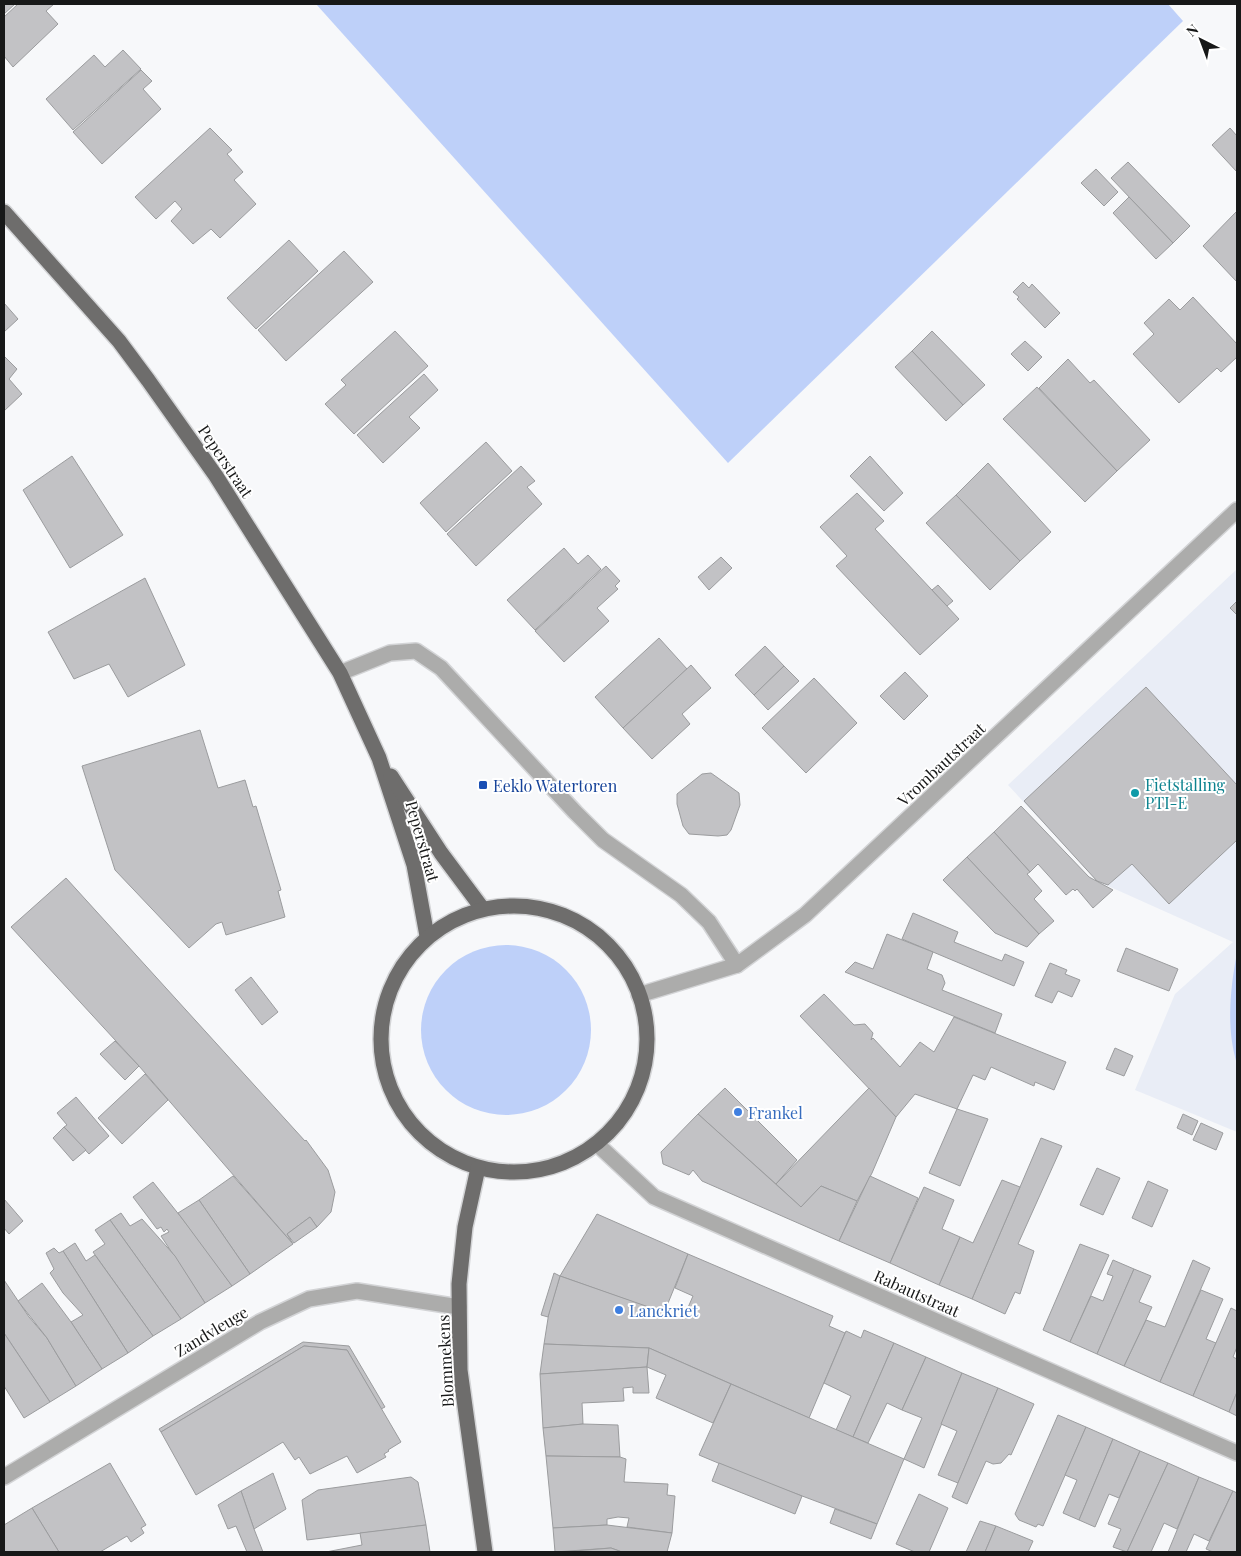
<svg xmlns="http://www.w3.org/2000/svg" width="1241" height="1556" viewBox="0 0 1241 1556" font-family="'Playfair Display',serif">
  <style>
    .built { fill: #e9edf6 }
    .green { fill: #bed0f9 }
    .building { fill: #c2c2c5; stroke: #9b9c9e }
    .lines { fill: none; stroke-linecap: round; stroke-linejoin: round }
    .minor-casing { stroke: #d3d4d6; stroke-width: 18 }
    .major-casing { stroke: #d3d4d6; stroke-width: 18 }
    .minor { stroke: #acacab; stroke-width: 15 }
    .major { stroke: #6e6d6c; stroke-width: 15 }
    .transit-dot { fill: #1a4fb4; stroke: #fff; stroke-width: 2 }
    .culture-dot { fill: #0f9aa8; stroke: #fff; stroke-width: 2 }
    .shop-dot { fill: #3f7fe0; stroke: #fff; stroke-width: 2 }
    .labels { text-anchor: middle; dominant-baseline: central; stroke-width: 4; stroke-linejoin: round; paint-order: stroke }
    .street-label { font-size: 16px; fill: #171818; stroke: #fff }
    .culture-label { font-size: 16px; fill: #0d838f; stroke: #fff; text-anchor: start }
    .transit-label { font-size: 16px; fill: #164399; stroke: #fff; text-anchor: start }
    .shop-label { font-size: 16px; fill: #366cbe; stroke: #fff; text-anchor: start }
  </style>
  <rect width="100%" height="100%" fill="#f7f8fa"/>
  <path class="built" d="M1237,569V1132L1135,1090L1175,994L1233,942L1097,881L1008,785Z"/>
  <g class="green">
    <path d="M316,4H1168L1183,21L728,463Z"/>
    <circle cx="506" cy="1030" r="85"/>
    <path d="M1237,953V1064C1226,1029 1230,989 1237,953Z"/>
  </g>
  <g class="building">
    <path d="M4,4H15L4,14Z"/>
    <path d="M18,4H54L46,11L58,24L13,67L4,56V17Z"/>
    <path d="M123,50L141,69L73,130L46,99L94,55L105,67Z"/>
    <path d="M141,70L152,81L143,89L161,109L102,164L73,132Z"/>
    <path d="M210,128L232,150L227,154L243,172L234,180L256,204L220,238L211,229L193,244L171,221L182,209L175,201L156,219L135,197Z"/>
    <path d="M1230,128L1237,136V172L1212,145Z"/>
    <path d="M1128,162L1190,226L1173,243L1111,178Z"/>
    <path d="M1096,169L1118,192L1104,206L1081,183Z"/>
    <path d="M1129,197L1173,243L1156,259L1113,213Z"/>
    <path d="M1236,212L1237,213V282L1203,246Z"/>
    <path d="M289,240L318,271L256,329L227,298Z"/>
    <path d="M344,251L373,282L286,361L258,330Z"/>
    <path d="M1023,282L1029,288L1032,284L1060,313L1045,328L1017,299L1019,297L1013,292Z"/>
    <path d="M1193,297L1237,344V357L1221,372L1217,368L1179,403L1133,354L1154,334L1144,323L1169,299L1180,310Z"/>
    <path d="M4,303L18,319L4,332Z"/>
    <path d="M395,331L428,366L354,434L325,404L346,385L341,380Z"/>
    <path d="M932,331L985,385L963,405L912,351Z"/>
    <path d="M1025,341L1042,357L1028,371L1011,354Z"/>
    <path d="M912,351L963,405L946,421L895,367Z"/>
    <path d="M4,356L17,369L9,379L22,394L4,411Z"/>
    <path d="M1068,359L1090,383L1094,380L1150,440L1117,471L1039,388Z"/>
    <path d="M424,374L438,390L409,417L420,428L383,463L357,435Z"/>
    <path d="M1037,387L1117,471L1085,502L1003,419Z"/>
    <path d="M486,442L512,471L446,532L420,503Z"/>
    <path d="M72,456L123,535L70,568L23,490Z"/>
    <path d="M870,456L903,493L884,511L850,476Z"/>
    <path d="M988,463L1051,532L1020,561L956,495Z"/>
    <path d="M521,466L535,481L527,487L542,504L476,566L447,534Z"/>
    <path d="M857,493L884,521L875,529L959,619L920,655L836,566L847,556L820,527Z"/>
    <path d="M956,495L1020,561L990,590L926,523Z"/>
    <path d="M564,548L578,564L588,555L601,569L535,630L507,600Z"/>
    <path d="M721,557L732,568L709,590L698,577Z"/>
    <path d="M606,566L620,581L615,586L618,589L597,608L609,621L564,662L535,631Z"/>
    <path d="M145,578L185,665L128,697L109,664L74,679L48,632Z"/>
    <path d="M938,585L953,601L947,606L932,590Z"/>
    <path d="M1237,601V615L1230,608Z"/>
    <path d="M659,638L687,669L623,728L595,697Z"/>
    <path d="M765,646L784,666L754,695L735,675Z"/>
    <path d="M691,665L711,688L682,714L690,724L652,759L623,728Z"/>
    <path d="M784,666L799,681L768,710L754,695Z"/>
    <path d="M905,672L928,696L904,720L880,696Z"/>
    <path d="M814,678L857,723L806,773L762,728Z"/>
    <path d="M1146,687L1237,785V840L1169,904L1132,864L1108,885L1097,881L1024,801Z"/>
    <path d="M200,730L218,788L245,780L253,807L256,806L281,890L278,891L285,917L226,935L222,922L216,924L189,948L115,870L82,766Z"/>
    <path d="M711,773L739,793L740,805L731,830L727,835L718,836L689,834L683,826L677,804V794L702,774Z"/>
    <path d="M1021,806L1089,877L1113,890L1093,908L1077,889L1075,891L1073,889L1066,895L1038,864L1030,872L994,832Z"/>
    <path d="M994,832L1030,872L1027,874L1042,891L1034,899L1054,921L1039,934L967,857Z"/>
    <path d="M967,857L1039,934L1027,947L995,933L943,880Z"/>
    <path d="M66,878L305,1141L306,1140L328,1170L335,1192L331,1212L317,1227L310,1217L287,1234L293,1244L139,1066L11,927Z"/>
    <path d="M913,913L958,932L954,942L1002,961L1005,954L1024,962L1014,986L902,939Z"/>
    <path d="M887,934L933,952L927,969L942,975L945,983L942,990L1002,1014L995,1033L845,972L855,962L873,969Z"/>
    <path d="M1126,948L1178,969L1169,991L1117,971Z"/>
    <path d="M1050,963L1067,970L1065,974L1080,980L1072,997L1058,991L1052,1003L1035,996Z"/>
    <path d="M251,977L278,1012L262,1025L235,990Z"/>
    <path d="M824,994L854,1025L865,1024L873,1033L871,1040L873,1038L900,1067L920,1042L934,1052L954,1017L1066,1062L1054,1090L1035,1082L1034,1086L991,1067L985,1080L973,1075L957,1109L915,1094L896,1117L800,1016Z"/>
    <path d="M115,1041L139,1066L125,1080L100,1054Z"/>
    <path d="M1115,1048L1133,1056L1124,1076L1106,1069Z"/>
    <path d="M145,1074L168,1100L122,1144L98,1118Z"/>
    <path d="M725,1088L797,1160L776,1184L698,1114Z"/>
    <path d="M869,1088L896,1117L872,1173L857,1201L821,1186L801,1207L776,1184Z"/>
    <path d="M76,1097L109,1136L89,1154L64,1127L67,1125L57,1113Z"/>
    <path d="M957,1109L988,1119L960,1186L929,1173Z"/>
    <path d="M698,1114L801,1207L821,1186L857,1201L839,1241L702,1181L693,1170L689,1175L663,1164L661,1152Z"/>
    <path d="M1183,1114L1198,1121L1192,1135L1177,1128Z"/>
    <path d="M1201,1123L1223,1133L1216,1150L1193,1140Z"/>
    <path d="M64,1127L86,1150L73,1161L53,1138Z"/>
    <path d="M1041,1138L1062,1146L1018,1244L1034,1251L1020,1294L1015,1292L1005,1314L972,1299Z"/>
    <path d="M1097,1168L1120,1178L1103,1215L1080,1205Z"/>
    <path d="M233,1176L293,1244L250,1274L199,1200Z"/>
    <path d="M870,1176L918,1198L890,1263L839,1241Z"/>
    <path d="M1002,1180L1020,1187L972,1299L939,1285L960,1237L973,1243Z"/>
    <path d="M1148,1181L1168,1190L1152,1227L1132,1218Z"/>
    <path d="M153,1182L200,1241L232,1286L205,1303L161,1236L169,1232L167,1229L164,1232L161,1227L157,1229L133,1197Z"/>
    <path d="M924,1187L954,1200L942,1229L960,1237L939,1285L890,1263Z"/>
    <path d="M4,1199L23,1221L9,1234L4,1228Z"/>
    <path d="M199,1200L250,1274L232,1286L178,1213Z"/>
    <path d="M121,1213L130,1226L142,1219L175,1256L205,1303L181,1319L110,1220Z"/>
    <path d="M597,1214L688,1254L664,1313L560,1276Z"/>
    <path d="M310,1217L317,1227L294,1243L287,1234Z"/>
    <path d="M110,1220L181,1319L153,1336L93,1252L105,1244L95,1230Z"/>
    <path d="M75,1243L86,1261L95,1255L153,1336L128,1353L63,1251Z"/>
    <path d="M1080,1244L1109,1255L1070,1342L1043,1330Z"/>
    <path d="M54,1248L59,1253L63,1251L128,1353L102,1369L71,1322L83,1315L63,1293L50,1273L54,1269L46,1253Z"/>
    <path d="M688,1254L833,1316L829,1326L845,1333L809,1418L649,1348L544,1344L549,1312L560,1276L683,1319L693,1296L675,1288Z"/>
    <path d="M1113,1260L1134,1269L1097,1354L1070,1342L1091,1296L1103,1301L1113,1276L1107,1274Z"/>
    <path d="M1193,1260L1210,1268L1160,1382L1124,1366L1146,1320L1165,1327Z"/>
    <path d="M1134,1269L1151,1276L1139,1302L1152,1307L1124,1366L1097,1354Z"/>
    <path d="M554,1273L560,1276L548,1317L541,1315Z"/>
    <path d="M4,1280L29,1317L47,1338L76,1386L50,1402L4,1333Z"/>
    <path d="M42,1283L71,1322L102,1369L76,1386L47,1338L18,1301Z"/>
    <path d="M1201,1290L1223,1299L1206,1339L1216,1343L1193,1396L1160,1382Z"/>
    <path d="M1231,1308L1237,1311V1347L1233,1357L1237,1359V1392L1229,1412L1193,1396Z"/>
    <path d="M864,1330L894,1343L853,1437L836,1430L851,1396L824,1383L846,1331L861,1338Z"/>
    <path d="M4,1333L50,1402L24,1418L4,1386Z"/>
    <path d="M303,1342L349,1346L385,1407L381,1409L347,1350L304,1346L161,1432L159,1429Z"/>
    <path d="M894,1343L926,1357L902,1410L887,1403L868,1443L853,1437Z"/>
    <path d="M544,1344L649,1348L647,1367L540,1374Z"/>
    <path d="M304,1346L347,1350L401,1442L388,1450L389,1451L384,1454L386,1457L357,1473L347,1456L310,1474L299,1457L295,1460L283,1442L196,1495L161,1432Z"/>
    <path d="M649,1348L731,1384L713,1423L656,1398L666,1375L647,1367Z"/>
    <path d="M926,1357L962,1373L924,1468L904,1459L922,1418L902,1410Z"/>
    <path d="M647,1367L649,1393H633V1387L623,1388L624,1401L582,1403L583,1424L543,1428L540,1374Z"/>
    <path d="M962,1373L998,1388L958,1483L938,1475L957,1431L941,1424Z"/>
    <path d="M731,1384L904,1459L877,1524L754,1478L699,1455Z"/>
    <path d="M998,1388L1034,1404L1011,1455L1009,1454L1001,1463L993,1464L986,1461L967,1504L952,1497Z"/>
    <path d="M1237,1392V1416L1229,1412Z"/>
    <path d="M1058,1415L1086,1427L1043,1526L1038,1524L1036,1527L1019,1520L1015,1514Z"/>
    <path d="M583,1424L618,1425L620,1457L546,1456L543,1428Z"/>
    <path d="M1086,1427L1113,1439L1079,1520L1063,1513L1077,1480L1065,1475Z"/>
    <path d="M1113,1439L1140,1451L1119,1498L1109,1494L1095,1527L1079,1520Z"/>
    <path d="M1140,1451L1168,1463L1127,1552L1113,1547L1121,1529L1108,1524Z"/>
    <path d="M546,1456L620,1457L626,1459L624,1482L668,1484L667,1495L675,1496L672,1533L627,1527L629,1518L618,1517L607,1519V1525L553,1528Z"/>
    <path d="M110,1463L146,1525L141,1528L144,1533L131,1542L127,1536L100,1552H59L32,1508Z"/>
    <path d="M719,1463L802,1496L795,1514L712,1481Z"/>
    <path d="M1168,1463L1199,1477L1177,1529L1164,1523L1151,1552H1127Z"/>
    <path d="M273,1473L286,1509L254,1529L241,1491Z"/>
    <path d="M411,1477L418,1482L426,1525L307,1540L302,1500L318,1490Z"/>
    <path d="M1199,1477L1233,1491L1209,1541L1194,1534L1186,1552H1168Z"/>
    <path d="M241,1491L254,1529L263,1552H247L236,1526L228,1529L218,1505Z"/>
    <path d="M1233,1491L1237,1493V1552H1213L1206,1549Z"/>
    <path d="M919,1494L948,1508L929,1552H915L896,1544Z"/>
    <path d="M32,1508L59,1552H4V1525Z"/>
    <path d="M835,1509L877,1524L871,1539L830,1523Z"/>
    <path d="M980,1521L996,1526L985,1552H966Z"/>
    <path d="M426,1525L430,1552H326L362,1545L360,1533Z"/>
    <path d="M607,1525L672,1533L667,1552H622L611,1548L555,1552L553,1528Z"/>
    <path d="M996,1526L1033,1541L1028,1552H985Z"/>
    <path d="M611,1548L622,1552H562Z"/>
  </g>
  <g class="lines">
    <defs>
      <g id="minor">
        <path d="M340,673L390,653L416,651L441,668L575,812L603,840L681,895L709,922L737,965"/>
        <path d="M639,995L737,965L805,915L1237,510"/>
        <path d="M597,1144L654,1197L1237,1453"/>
        <path d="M4,1477L260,1322L309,1299L357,1291L459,1307"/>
      </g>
      <g id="major">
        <path d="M4,212L119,341L148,380L216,476L340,673L379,758L414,865L427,936"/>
        <path d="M391,776L441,853L482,908"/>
        <circle cx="514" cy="1039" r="133"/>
        <path d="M478,1168L465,1227L459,1284L460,1370L485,1552"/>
      </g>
    </defs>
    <use href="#minor" class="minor-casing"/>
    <use href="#major" class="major-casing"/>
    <use href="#minor" class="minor"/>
    <use href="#major" class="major"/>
  </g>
  <rect class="transit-dot" x="478" y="780" width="10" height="10" rx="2.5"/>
  <circle class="culture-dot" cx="1135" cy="793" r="5"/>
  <g class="shop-dot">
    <circle cx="738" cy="1112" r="5"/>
    <circle cx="619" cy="1310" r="5"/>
  </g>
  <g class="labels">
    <g class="street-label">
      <text transform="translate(226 461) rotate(56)">Peperstraat</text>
      <text transform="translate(941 764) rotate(-43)">Vrombautstraat</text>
      <text transform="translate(423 841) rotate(74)">Peperstraat</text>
      <text transform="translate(917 1293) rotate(24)">Rabautstraat</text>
      <text transform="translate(211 1331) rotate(-31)">Zandvleuge</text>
      <text transform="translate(445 1361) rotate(-93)">Blommekens</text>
    </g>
    <g class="culture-label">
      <text x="1145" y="784">Fietstalling<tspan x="1145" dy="18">PTI-E</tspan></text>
    </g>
    <g class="transit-label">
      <text x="493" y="785">Eeklo Watertoren</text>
    </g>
    <g class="shop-label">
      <text x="748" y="1112">Frankel</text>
      <text x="629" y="1310">Lanckriet</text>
    </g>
  </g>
  <rect width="1241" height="1556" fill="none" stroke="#171818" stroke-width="10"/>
  <g transform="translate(1201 40) rotate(318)" stroke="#ffffff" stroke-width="4" paint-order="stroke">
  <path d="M0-4L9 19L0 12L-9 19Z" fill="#171818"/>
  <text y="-8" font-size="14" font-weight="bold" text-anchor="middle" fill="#171818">N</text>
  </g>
</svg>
